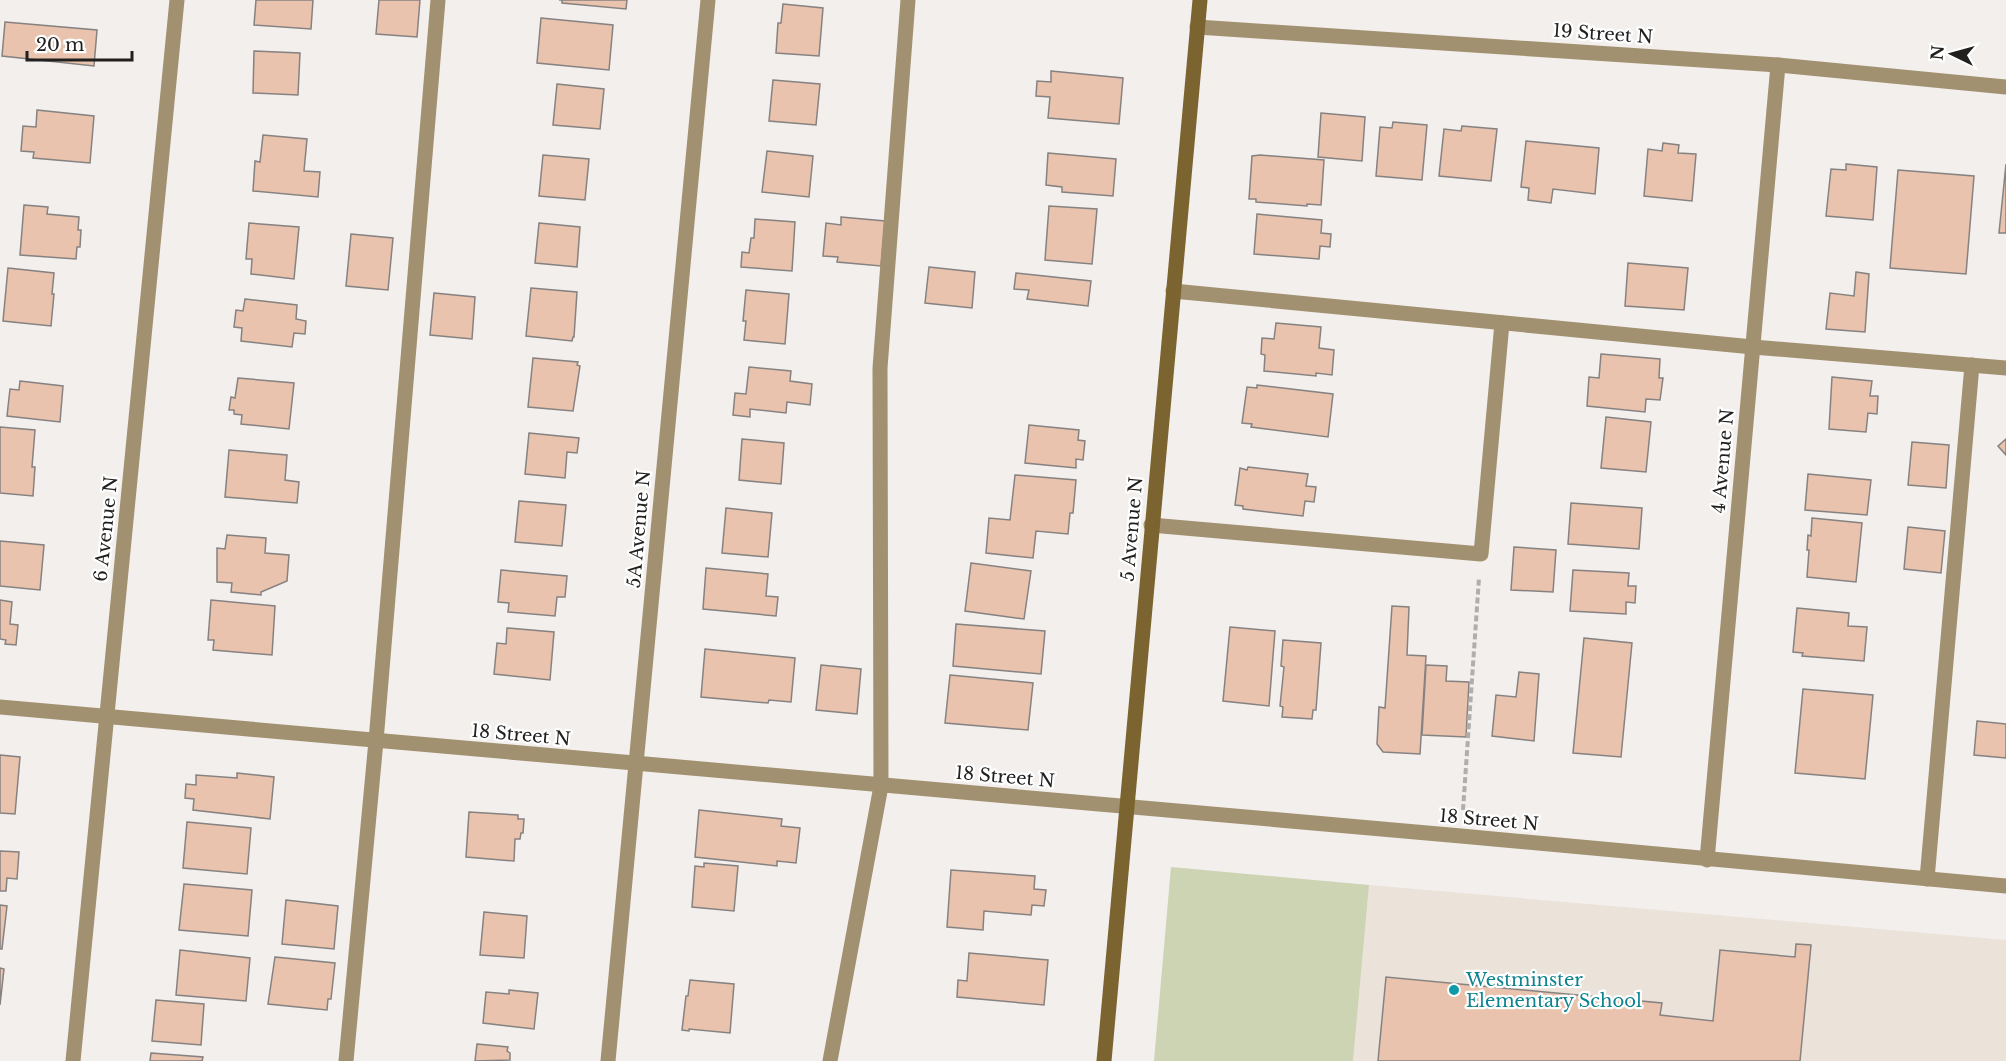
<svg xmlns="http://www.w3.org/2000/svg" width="2006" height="1061" viewBox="0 0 2006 1061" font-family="'Libre Baskerville',serif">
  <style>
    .built { fill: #ebe2da }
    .green { fill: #cdd4b3 }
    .building { fill: #e9c3ae; stroke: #868281; stroke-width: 1.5 }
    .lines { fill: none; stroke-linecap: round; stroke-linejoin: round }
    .path { stroke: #b0aeac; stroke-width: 4; stroke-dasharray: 6 3; stroke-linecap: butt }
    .service { stroke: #a29170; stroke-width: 15 }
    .minor { stroke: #a29170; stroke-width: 15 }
    .secondary { stroke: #7c6430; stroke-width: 15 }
    .culture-dot { fill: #0f9aa8; stroke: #fff; stroke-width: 2 }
    .labels { text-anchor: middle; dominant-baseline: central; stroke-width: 4.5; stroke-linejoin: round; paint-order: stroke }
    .street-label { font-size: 18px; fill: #21201f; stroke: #fff }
    .culture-label { font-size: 18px; fill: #0d838f; stroke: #fff; text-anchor: start }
  </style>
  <rect width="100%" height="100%" fill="#f2efed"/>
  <path class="built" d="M1369,885L2006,940V1061H1353Z"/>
  <path class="green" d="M1171,867L1369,885L1353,1061H1154Z"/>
  <g class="building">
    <path d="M256,0H313L311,29L254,25Z"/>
    <path d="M379,0H420L417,37L376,34Z"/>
    <path d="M559,0H627L626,9L562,3V0Z"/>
    <path d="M783,4L823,8L819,56L776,53L778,23H781Z"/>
    <path d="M541,18L613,25L609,70L537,63Z"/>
    <path d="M5,22L97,30L94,66L2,56Z"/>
    <path d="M254,51L300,53L298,95L253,93Z"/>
    <path d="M1051,71L1123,78L1119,124L1048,118L1050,97L1036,96L1037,81L1051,82Z"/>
    <path d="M773,80L820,84L816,125L769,121Z"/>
    <path d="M557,84L604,89L600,129L553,125Z"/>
    <path d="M37,110L94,116L90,163L33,158L34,152L21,151L23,126L36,127Z"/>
    <path d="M1321,113L1365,117L1362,161L1318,157Z"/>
    <path d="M1393,122L1427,125L1422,180L1376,176L1380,127L1392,128Z"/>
    <path d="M1462,126L1497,129L1491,181L1439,176L1444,129L1461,131Z"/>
    <path d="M263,135L307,139L304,171L320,172L318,197L253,191L255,161L260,162Z"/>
    <path d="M1526,141L1599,148L1595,194L1553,189L1551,203L1528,200L1529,188L1521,187Z"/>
    <path d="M1663,143L1679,145L1678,153L1696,154L1692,201L1644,196L1648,149L1662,151Z"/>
    <path d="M767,151L813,156L809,197L762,192Z"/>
    <path d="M1048,153L1116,159L1113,196L1062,192V187L1046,185Z"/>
    <path d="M543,155L589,159L585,200L539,196Z"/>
    <path d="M1260,155L1324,160L1321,205L1307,204V206L1256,202V199H1249L1252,156Z"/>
    <path d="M1846,164L1877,167L1873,220L1826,216L1831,169L1846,170Z"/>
    <path d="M2006,164V233H1999Z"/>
    <path d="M1898,170L1974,176L1966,274L1890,268Z"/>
    <path d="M24,205L48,207L47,214L79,217L78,230H81L80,247H77L76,259L20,255Z"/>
    <path d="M1049,206L1097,209L1092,264L1045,260Z"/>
    <path d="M1257,214L1322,220L1321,233L1331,234L1330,247L1320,246L1319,259L1254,254Z"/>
    <path d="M841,217L885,221L881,266L837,262L838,257L823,256L826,223L841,225Z"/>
    <path d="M755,219L795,222L792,271L741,267L742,252L749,253L751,238H754Z"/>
    <path d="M249,223L299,227L294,279L251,274L252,259H246Z"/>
    <path d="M539,223L580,227L577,267L535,263Z"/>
    <path d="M351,234L393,238L388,290L346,286Z"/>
    <path d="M1628,263L1688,268L1684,310L1625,306Z"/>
    <path d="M929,267L975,272L972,308L925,303Z"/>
    <path d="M8,268L54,273L52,294H54L51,326L3,321Z"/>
    <path d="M1856,272L1869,274L1865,332L1826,329L1830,293L1854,296Z"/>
    <path d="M1016,273L1091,281L1088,306L1027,299L1029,290L1014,289Z"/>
    <path d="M531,288L577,292L574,337H573L572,341L526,336Z"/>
    <path d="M746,290L789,294L785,344L744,340L746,321H743Z"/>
    <path d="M434,293L475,297L472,339L430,335Z"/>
    <path d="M245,299L297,305L296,319L306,321L305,334L294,333L292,347L241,341L242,328L234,327L236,310L243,311Z"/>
    <path d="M1276,323L1321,327L1319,348L1334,350L1332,375L1316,373V376L1264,371L1265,355L1261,354L1262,338L1274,339Z"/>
    <path d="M1601,354L1660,359L1659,378H1663L1660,400L1646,399L1645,412L1587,406L1589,377L1599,378Z"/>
    <path d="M533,358L578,362L577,365L580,366L573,411L528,407Z"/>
    <path d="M749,367L791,371L790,381L812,384L810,405L787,402L786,413L750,409V417L733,415L735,393L746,394Z"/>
    <path d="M1832,377L1872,381L1870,396H1878L1877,414L1868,413L1866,432L1829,429Z"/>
    <path d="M238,378L294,383L289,429L241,424L242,415L234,414V410H229L231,397L235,398Z"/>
    <path d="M20,381L63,386L60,422L7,416L10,389L19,390Z"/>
    <path d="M1257,385L1333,394L1328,437L1251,427L1252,424L1242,423L1247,387L1257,388Z"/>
    <path d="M1606,417L1651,422L1646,472L1601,468Z"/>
    <path d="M1029,425L1079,430L1078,440L1085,441L1083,460L1076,459V468L1025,463Z"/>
    <path d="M0,427L35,430L32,467H35L33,496L0,493Z"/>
    <path d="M529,433L579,438L577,453L567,452L565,478L525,474Z"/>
    <path d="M742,439L784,443L781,484L739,480Z"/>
    <path d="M2006,439V455L1998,446Z"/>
    <path d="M1912,442L1949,445L1946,488L1908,485Z"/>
    <path d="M229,450L287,455L285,480L299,482L297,503L225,497Z"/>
    <path d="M1248,467L1308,474L1306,486L1316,487L1314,502L1305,501L1303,516L1243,509V506L1235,505L1240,468L1247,470Z"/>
    <path d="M1808,474L1871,480L1867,515L1805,510Z"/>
    <path d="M1015,475L1076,480L1073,513H1070L1068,534L1036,531L1033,558L986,553L989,518L1010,520Z"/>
    <path d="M519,501L566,505L562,546L515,542Z"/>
    <path d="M1571,503L1642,508L1639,549L1568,544Z"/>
    <path d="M726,508L772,513L768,557L722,553Z"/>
    <path d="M1812,518L1862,523L1856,582L1807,577L1809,550H1807L1808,535L1811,536Z"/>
    <path d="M1908,527L1945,531L1941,573L1904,569Z"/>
    <path d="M227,535L266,538L265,553L289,555L287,581L261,592V595L231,592L232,583L217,582V548L225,549Z"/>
    <path d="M0,541L44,545L40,590L0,586Z"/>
    <path d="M1514,547L1556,550L1553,592L1511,590Z"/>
    <path d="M971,563L1031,571L1024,619L965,611Z"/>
    <path d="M706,568L768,574L766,596L778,597L776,616L703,609Z"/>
    <path d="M501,570L567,576L565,597H557L555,616L508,612L509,603L498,602Z"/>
    <path d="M1573,570L1629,573L1628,586H1636L1635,603L1626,602V614L1570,611Z"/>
    <path d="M0,600L12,602L10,624L18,625L16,645L5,644L6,640L0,639Z"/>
    <path d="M211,600L275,606L272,655L213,650L214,640H208Z"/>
    <path d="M1392,606L1409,607L1407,655L1426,656L1420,754L1383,752L1377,744L1379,707L1385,708Z"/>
    <path d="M1797,608L1849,613L1848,626L1867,627L1864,661L1802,656L1803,653L1793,652Z"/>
    <path d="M956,624L1045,631L1041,674L953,666Z"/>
    <path d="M1230,627L1275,631L1269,706L1223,701Z"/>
    <path d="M507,628L554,632L550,680L494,674L497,643L506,644Z"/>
    <path d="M1584,638L1632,643L1621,757L1573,753Z"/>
    <path d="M1283,640L1321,643L1316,710H1313L1312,719L1282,717L1283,707L1280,706L1284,667L1281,666Z"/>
    <path d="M705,649L795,658L791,702L769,700L768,703L701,697Z"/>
    <path d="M821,665L861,669L857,714L816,710Z"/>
    <path d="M1426,665L1447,666L1446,681L1469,682L1466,737L1422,735Z"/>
    <path d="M1519,672L1539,674L1534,741L1492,736L1496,695L1516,697Z"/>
    <path d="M950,675L1033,683L1028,730L945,723Z"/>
    <path d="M1803,689L1873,695L1865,779L1795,773Z"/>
    <path d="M1977,721L2006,724V758L1974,755Z"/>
    <path d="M0,755L20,757L15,814L0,813Z"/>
    <path d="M237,773L274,777L270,819L193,810L194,799L185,798L186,784L196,785V775L237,778Z"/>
    <path d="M699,810L782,819L781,826L800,828L796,863L777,861V866L695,857Z"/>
    <path d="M469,812L518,815V819H524L523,833H521L520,839H515L514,861L466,857Z"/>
    <path d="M187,822L251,828L247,874L183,868Z"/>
    <path d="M0,851L19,852L17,879L7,878L6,891H0Z"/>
    <path d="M704,863L738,866L734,911L692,907L695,866L704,867Z"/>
    <path d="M951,870L1035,876L1034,889L1046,890L1044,906L1032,905L1031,915L984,911L983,930L947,927Z"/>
    <path d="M184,884L252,890L248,936L179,930Z"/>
    <path d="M286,900L338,906L334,949L282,944Z"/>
    <path d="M0,905L7,906L2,949H0Z"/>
    <path d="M484,912L527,916L524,958L480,955Z"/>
    <path d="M1796,944L1811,945L1800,1061H1378L1386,977L1662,1003L1660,1015L1713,1021L1720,950L1795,957Z"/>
    <path d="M180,950L250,958L246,1001L176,995Z"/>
    <path d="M969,953L1048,960L1044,1005L957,997L958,980L967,981Z"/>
    <path d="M275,957L335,963L331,999H328L327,1010L268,1004Z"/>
    <path d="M0,968L4,969L0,1005Z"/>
    <path d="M690,980L734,984L730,1033L689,1029V1031L682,1030L686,996H688Z"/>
    <path d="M509,990L538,993L534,1029L483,1023L486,992L509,994Z"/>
    <path d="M156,1000L204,1004L201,1045L152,1041Z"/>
    <path d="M477,1044L508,1047L507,1051L510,1053V1060L475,1061Z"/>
    <path d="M151,1053L203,1057L202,1061H150Z"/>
  </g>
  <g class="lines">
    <path class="path" d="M1463,810L1479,578"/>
    <g class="service">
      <path d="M1173,291L1753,347L2006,368"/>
      <path d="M1151,525L1481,554L1502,323"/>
      <path d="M1927,879L1972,365"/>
      <path d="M346,1061L376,741L438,0"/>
      <path d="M830,1061L881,786L880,368L908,0"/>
    </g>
    <g class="minor">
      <path d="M1197,27L1778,65L2006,87"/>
      <path d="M0,707L1461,836L2006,886"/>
      <path d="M1707,860L1778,65"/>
      <path d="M73,1061L177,0"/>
      <path d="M608,1061L708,0"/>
    </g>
    <path class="secondary" d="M1104,1061L1200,0"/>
  </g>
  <circle class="culture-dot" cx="1454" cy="990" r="6"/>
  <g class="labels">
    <g class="street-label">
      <text transform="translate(1603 34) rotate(4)">19 Street N</text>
      <text transform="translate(1723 461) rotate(-85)">4 Avenue N</text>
      <text transform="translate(106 529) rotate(-84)">6 Avenue N</text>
      <text transform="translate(639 529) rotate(-85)">5A Avenue N</text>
      <text transform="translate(1132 529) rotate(-85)">5 Avenue N</text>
      <text transform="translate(521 735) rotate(5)">18 Street N</text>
      <text transform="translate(1005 777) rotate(5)">18 Street N</text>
      <text transform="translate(1489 820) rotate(5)">18 Street N</text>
    </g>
    <g class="culture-label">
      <text x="1466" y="980">Westminster<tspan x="1466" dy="21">Elementary School</tspan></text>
    </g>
  </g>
  <g transform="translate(1952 54) rotate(275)" stroke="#ffffff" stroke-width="4.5" paint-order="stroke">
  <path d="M0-4.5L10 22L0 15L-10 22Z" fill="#21201f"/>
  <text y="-9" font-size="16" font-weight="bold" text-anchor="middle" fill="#21201f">N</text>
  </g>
  <path d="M27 51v9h105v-9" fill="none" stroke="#21201f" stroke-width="3"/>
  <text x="36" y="51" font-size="18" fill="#21201f" stroke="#ffffff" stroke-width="4.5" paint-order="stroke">20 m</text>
</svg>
